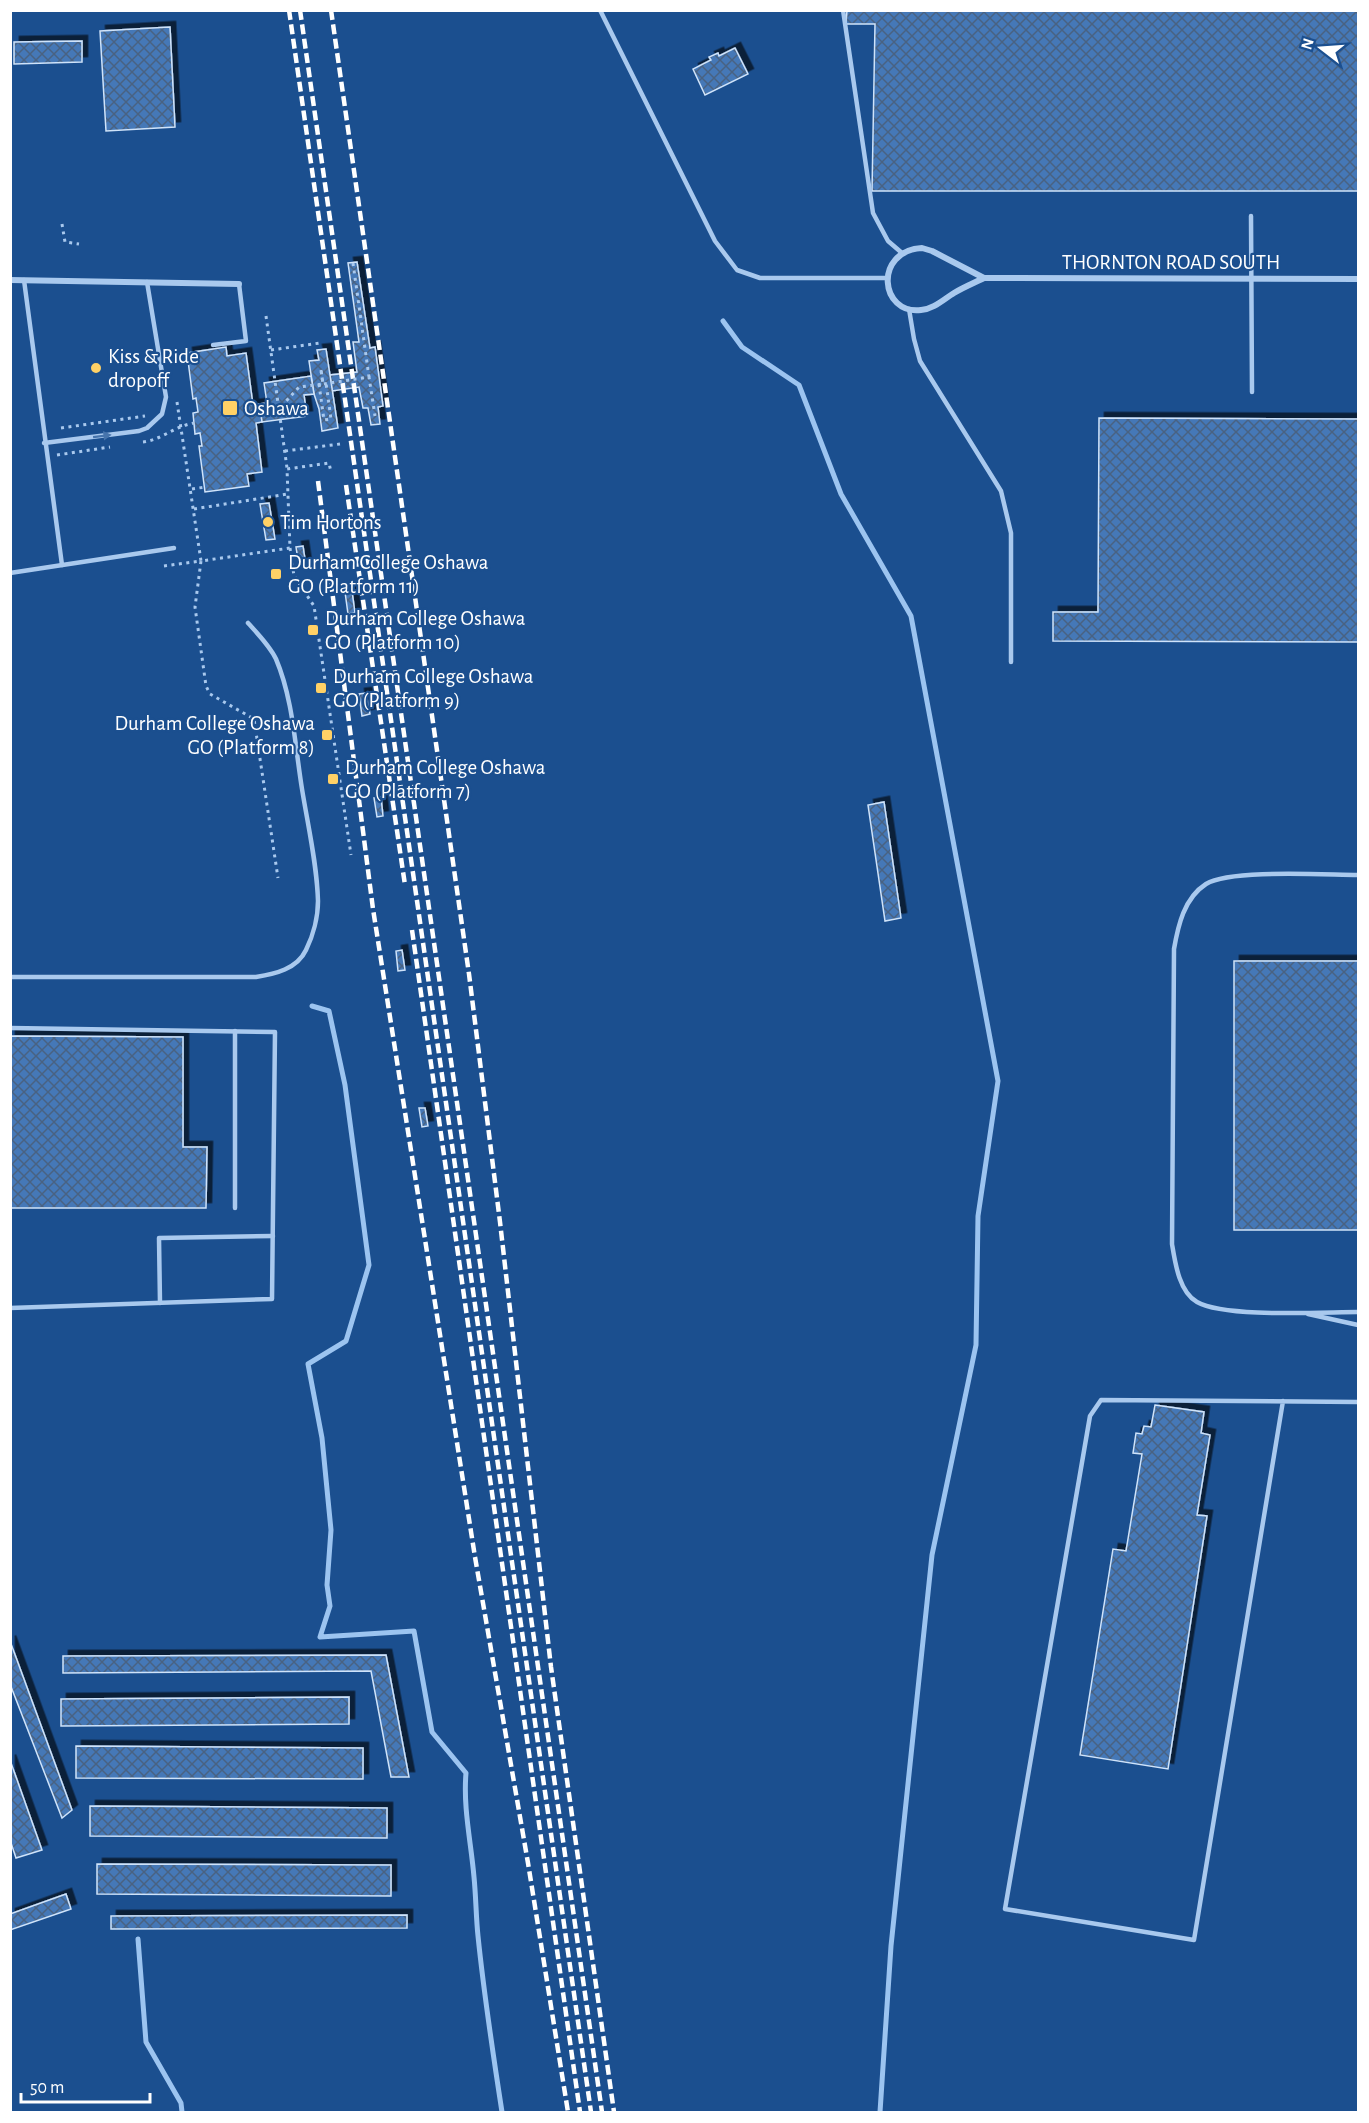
<svg xmlns="http://www.w3.org/2000/svg" width="1369" height="2123" viewBox="0 0 1369 2123" font-family="'Alegreya Sans',sans-serif">
  <style>
    .lines { fill: none; stroke-linecap: round; stroke-linejoin: round }
    .stream { stroke: #9cc4f0; stroke-width: 5 }
    .building { fill: url(#building-cross-hatch); stroke: #cfe3fa; stroke-width: 1.5; filter: url(#shadow) }
    .path { stroke: #a9c9ee; stroke-width: 3; stroke-dasharray: 3 4.5; stroke-linecap: butt }
    .service { stroke: #a9c9ee; stroke-width: 4.5 }
    .minor { stroke: #a9c9ee; stroke-width: 6 }
    .rail { stroke: #fff; stroke-width: 4.5; stroke-dasharray: 10 4.5; stroke-linecap: butt }
    .path-bridge { stroke: #a9c9ee; stroke-width: 3; stroke-dasharray: 3 4.5; stroke-linecap: butt }
    .oneway { fill: #4674ac }
    .poi-dot { fill: #ffd166; stroke: #1b4f8f; stroke-width: 2 }
    .labels { text-anchor: middle; dominant-baseline: central; stroke-width: 4.5; stroke-linejoin: round; paint-order: stroke }
    .street-label { font-size: 21px; fill: #fff; stroke: #1b4f8f }
    .poi-label { font-size: 21px; fill: #fff; stroke: #1b4f8f; text-anchor: start }
  </style>
  <defs>
    <pattern id="building-cross-hatch" width="8" height="8" patternUnits="userSpaceOnUse" patternTransform="scale(1.5)"><rect width="8" height="8" fill="#4478b7"/><path d="M0 0l8 8M0 8l8-8" fill="none" stroke="#486282"/></pattern>
    <filter id="shadow"><feDropShadow dx="5.5" dy="-5.5" stdDeviation="0" flood-color="#0009"/></filter>
  </defs>
  <rect width="100%" height="100%" fill="#1b4f8f"/>
  <g class="lines">
    <g class="stream">
      <path d="M723,321L742,347L799,385L841,494L911,616L998,1081L978,1216L976,1345L932,1555L891,1946L880,2112"/>
      <path d="M312,1006L329,1011L345,1085L369,1265L346,1341L308,1364L322,1438L331,1530L327,1585L330,1606L320,1637L414,1631L432,1732L466,1773C463,1808 471,1842 474,1877C476,1897 476,1917 478,1936C484,1995 493,2054 502,2112"/>
      <path d="M138,1939L146,2042L181,2103L182,2112"/>
    </g>
  </g>
  <g class="building">
    <path d="M847,10H1358V191H872L875,24H846Z"/>
    <path d="M170,27L175,127L106,131L100,31Z"/>
    <path d="M82,41V62L14,64V42Z"/>
    <path d="M735,48L748,74L705,95L693,69L711,60L709,57L718,53L719,56Z"/>
    <path d="M357,262L370,348L375,347L383,406L378,407L380,424L371,425L368,408H363L359,387L332,391L330,375L357,372L353,342H359L348,263Z"/>
    <path d="M226,347L227,356L246,353L253,405L260,404L261,414L262,422L256,423L262,472L247,474L249,486L205,492L199,446H202L200,433L195,434L193,413L198,412L196,398L193,399L187,353Z"/>
    <path d="M326,349L338,428L322,431L319,409L314,394L309,361L319,360L317,350Z"/>
    <path d="M311,376L314,394L304,395L307,416L262,422L260,404L267,403L264,383Z"/>
    <path d="M1099,418L1358,419V642L1053,641V612H1098Z"/>
    <path d="M269,503L275,539L266,540L260,504Z"/>
    <path d="M303,546L306,566L299,567L296,547Z"/>
    <path d="M352,591L355,613L348,614L345,592Z"/>
    <path d="M366,693L370,714L362,716L359,694Z"/>
    <path d="M381,797L383,816L377,817L374,798Z"/>
    <path d="M884,802L901,918L885,921L868,805Z"/>
    <path d="M402,950L405,970L398,971L396,951Z"/>
    <rect x="1234" y="961" width="124" height="269"/>
    <path d="M10,1036L183,1037V1147H207L206,1208H10Z"/>
    <path d="M419,1108H425L428,1126L422,1127Z"/>
    <path d="M1155,1405L1204,1412L1201,1433L1210,1435L1197,1515L1207,1516L1168,1769L1080,1755L1113,1549L1126,1551L1142,1454L1133,1453L1136,1433L1142,1434L1144,1426L1151,1427Z"/>
    <path d="M10,1641L72,1810L62,1818L10,1684Z"/>
    <path d="M386,1655L409,1777H391L371,1671L63,1673V1656Z"/>
    <path d="M349,1697V1724L61,1726V1699Z"/>
    <path d="M76,1746L363,1748V1779L76,1778Z"/>
    <path d="M10,1760L42,1850L16,1858L10,1840Z"/>
    <path d="M90,1806L387,1808V1838L90,1836Z"/>
    <path d="M97,1864L391,1865V1896L97,1894Z"/>
    <path d="M66,1894L71,1909L10,1930V1914Z"/>
    <path d="M407,1915V1928L111,1929V1916Z"/>
  </g>
  <g class="lines">
    <g class="path">
      <path d="M62,224L65,242L79,244"/>
      <path d="M353,263L369,377"/>
      <path d="M266,316L287,468"/>
      <path d="M271,350L320,343"/>
      <path d="M319,384L324,420L331,419L326,383"/>
      <path d="M177,402L201,561L290,548L287,469L329,463L331,472"/>
      <path d="M261,414L278,410L299,387L323,384L321,370"/>
      <path d="M61,428L145,416"/>
      <path d="M143,442C161,440 175,426 194,423"/>
      <path d="M285,451L340,444"/>
      <path d="M57,455L110,447"/>
      <path d="M192,489L205,487"/>
      <path d="M194,509L288,494"/>
      <path d="M290,548L294,576L314,606L351,855"/>
      <path d="M164,566L201,561L195,607L206,686L210,694L254,719L278,878"/>
    </g>
    <g class="service">
      <path d="M600,10L715,241L737,270L760,278H887"/>
      <path d="M843,10L873,213L888,241L902,253"/>
      <path d="M1251,216L1252,392"/>
      <path d="M24,280L62,565"/>
      <path d="M909,309L914,339L920,361L1001,491L1011,533V662"/>
      <path d="M213,345L246,341L239,284"/>
      <path d="M44,443L139,431L147,428L162,414L166,397L147,282"/>
      <path d="M10,573L174,548"/>
      <path d="M1358,875C1326,875 1231,869 1206,884C1184,898 1178,926 1174,949L1172,1244C1175,1262 1179,1292 1197,1302C1225,1318 1323,1312 1358,1312"/>
      <path d="M10,977H256C275,974 297,969 306,950C313,936 318,917 318,901C317,864 308,826 302,789C295,746 293,699 276,659C270,646 258,634 248,623"/>
      <path d="M10,1028L275,1032L272,1299L10,1308"/>
      <path d="M235,1208V1031"/>
      <path d="M160,1303L159,1238L273,1236"/>
      <path d="M1308,1314L1358,1325"/>
      <path d="M1283,1401L1194,1940L1005,1909L1090,1416L1101,1400L1358,1402"/>
    </g>
    <g class="minor">
      <path d="M922,248L932,251L984,278C974,283 964,287 954,293C944,299 934,309 921,310C880,315 873,251 922,248Z"/>
      <path d="M984,278L1358,279"/>
      <path d="M10,280L239,284"/>
    </g>
    <g class="rail">
      <path d="M289,10L591,2112"/>
      <path d="M300,10L602,2112"/>
      <path d="M331,10L469,974L500,1222L551,1667L614,2112"/>
      <path d="M318,481L373,909L475,1557L528,1863L568,2112"/>
      <path d="M346,485L405,885"/>
      <path d="M412,930L580,2112"/>
    </g>
    <path class="path-bridge" d="M321,370L323,384L369,377L375,416"/>
  </g>
  <defs><path id="oneway-solid" d="M-6-.8H1V-3.2L6.5 0L1 3.2V.8H-6Z" transform="scale(1.5)"/></defs>
  <use class="oneway" href="#oneway-solid" transform="translate(102 436) rotate(-7)"/>
  <g class="poi-dot">
    <circle cx="96" cy="368" r="6"/>
    <rect x="222" y="400" width="16" height="16" rx="3"/>
    <circle cx="268" cy="522" r="6"/>
    <rect x="270" y="568" width="12" height="12" rx="3"/>
    <rect x="307" y="624" width="12" height="12" rx="3"/>
    <rect x="315" y="682" width="12" height="12" rx="3"/>
    <rect x="321" y="729" width="12" height="12" rx="3"/>
    <rect x="327" y="773" width="12" height="12" rx="3"/>
  </g>
  <g class="labels">
    <g class="street-label">
      <text x="1171" y="262">THORNTON ROAD SOUTH</text>
    </g>
    <g class="poi-label">
      <text x="108" y="356">Kiss &amp; Ride<tspan x="108" dy="24">dropoff</tspan></text>
      <text x="244" y="408">Oshawa</text>
      <text x="280" y="522">Tim Hortons</text>
      <text x="288" y="562">Durham College Oshawa<tspan x="288" dy="24">GO (Platform 11)</tspan></text>
      <text x="325" y="618">Durham College Oshawa<tspan x="325" dy="24">GO (Platform 10)</tspan></text>
      <text x="333" y="676">Durham College Oshawa<tspan x="333" dy="24">GO (Platform 9)</tspan></text>
      <text x="315" y="723" text-anchor="end">Durham College Oshawa<tspan x="315" dy="24">GO (Platform 8)</tspan></text>
      <text x="345" y="767">Durham College Oshawa<tspan x="345" dy="24">GO (Platform 7)</tspan></text>
    </g>
  </g>
  <rect width="1369" height="2123" fill="none" stroke="#ffffff" stroke-width="24"/>
  <g transform="translate(1321 48) rotate(287)" stroke="#1b4f8f" stroke-width="4.5" paint-order="stroke">
  <path d="M0-4.5L10 22L0 15L-10 22Z" fill="#ffffff"/>
  <text y="-9" font-size="16" font-weight="bold" text-anchor="middle" fill="#ffffff">N</text>
  </g>
  <path d="M21 2093v9h129v-9" fill="none" stroke="#ffffff" stroke-width="3"/>
  <text x="30" y="2093" font-size="18" fill="#ffffff" stroke="#1b4f8f" stroke-width="4.5" paint-order="stroke">50 m</text>
</svg>
